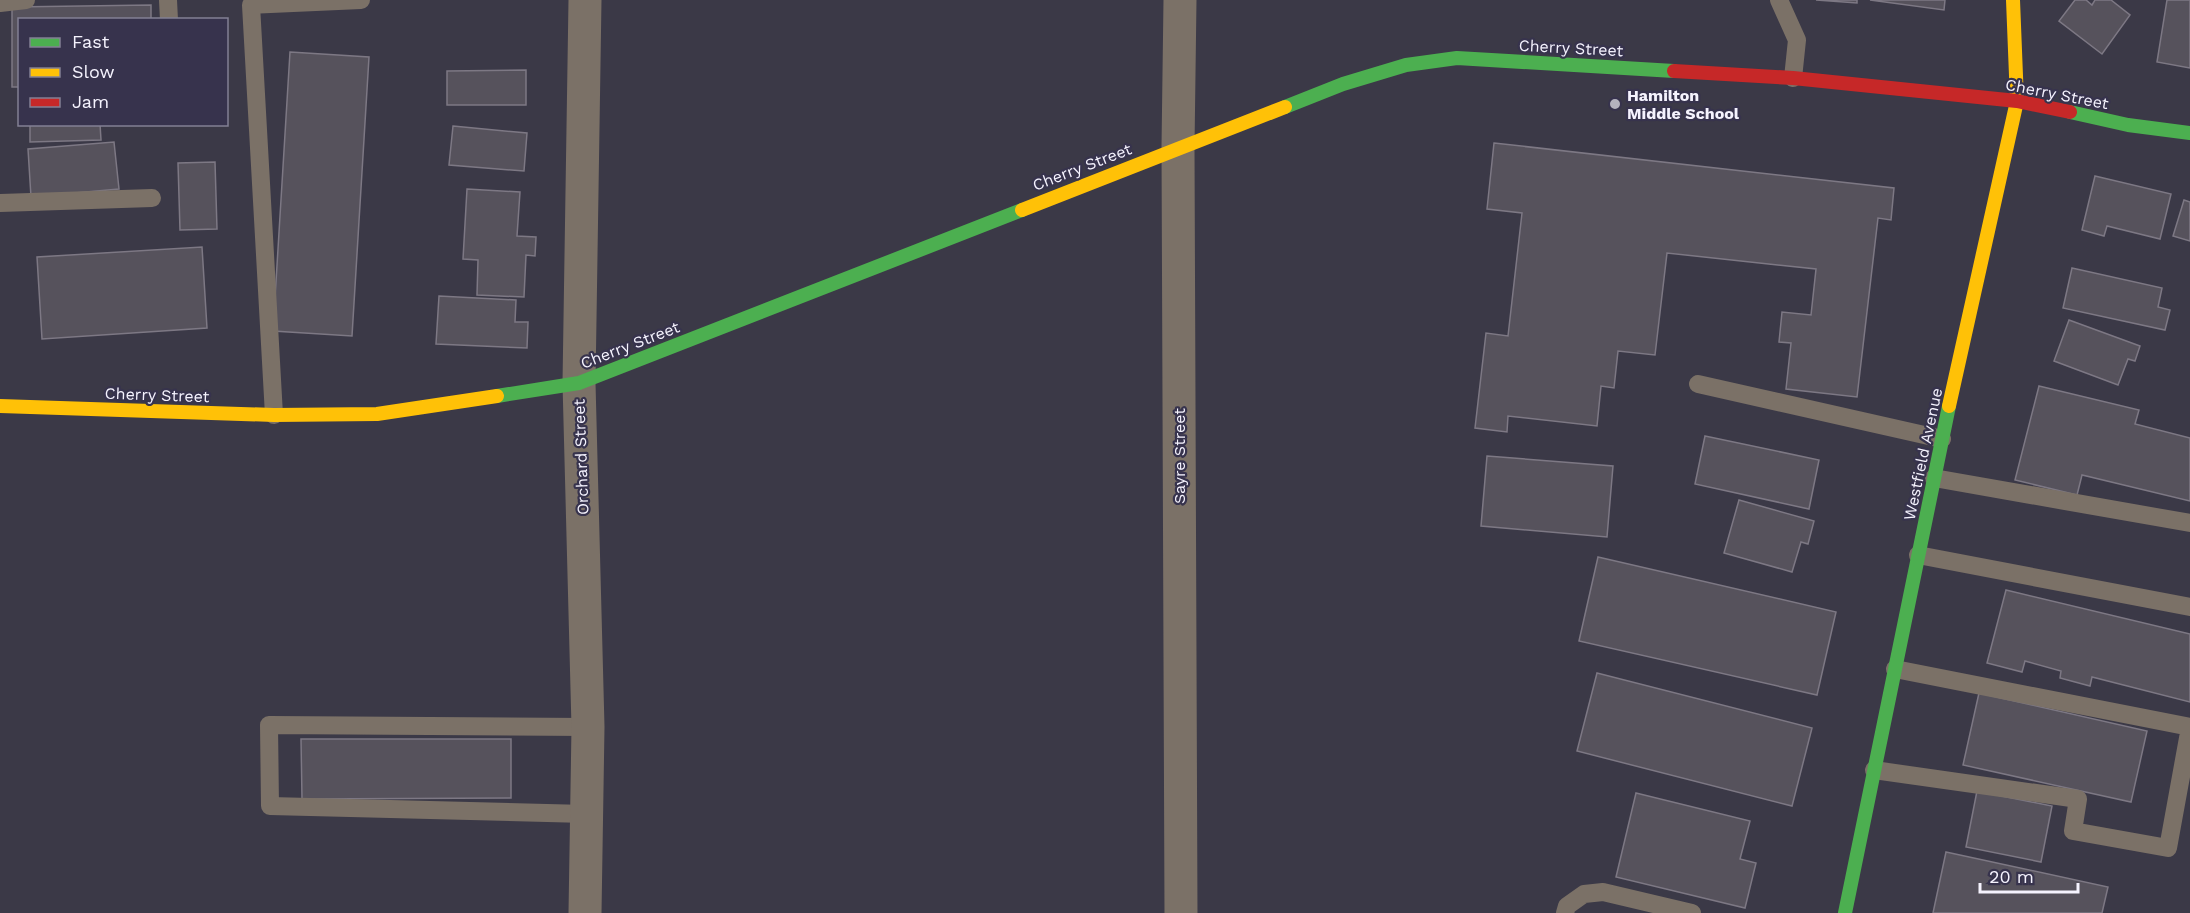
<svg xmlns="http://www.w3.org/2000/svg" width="2190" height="913" viewBox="0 0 2190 913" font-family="'Work Sans',sans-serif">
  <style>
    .building { fill: #56525c; stroke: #7d7884; stroke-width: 1.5 }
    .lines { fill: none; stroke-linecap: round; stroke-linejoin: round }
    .lane { stroke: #7b7167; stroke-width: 18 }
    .street { stroke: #7b7167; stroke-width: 33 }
    .fast { stroke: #4caf50; stroke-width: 14 }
    .slow { stroke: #ffc107; stroke-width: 14 }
    .jam { stroke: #c62828; stroke-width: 14 }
    .poi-dot { fill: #b4b2be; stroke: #37334d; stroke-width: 2 }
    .labels { text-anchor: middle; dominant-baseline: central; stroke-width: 4.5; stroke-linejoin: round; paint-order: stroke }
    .street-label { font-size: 16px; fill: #f5f3fe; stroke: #37334d }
    .poi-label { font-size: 16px; font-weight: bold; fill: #f5f3fe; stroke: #37334d; text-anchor: start }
  </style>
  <rect width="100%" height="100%" fill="#3b3947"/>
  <g class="building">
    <path d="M1816,0H1857V3Z"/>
    <path d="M1870,0H1945L1944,10Z"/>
    <path d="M2075,0H2086L2092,5L2095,0H2111L2130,15L2102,54L2059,21Z"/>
    <path d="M2167,0H2190V68L2157,62Z"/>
    <path d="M151,5V20H20V87H12V7Z"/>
    <path d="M290,52L369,57L352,336L273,331Z"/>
    <path d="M526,70V105H447V71Z"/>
    <path d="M30,124H100L101,140L30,142Z"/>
    <path d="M453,126L527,133L524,171L449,165Z"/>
    <path d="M114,142L119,189L31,197L28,149Z"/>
    <path d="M1494,143L1894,188L1891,220L1878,218L1857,397L1786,389L1791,343L1779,342L1782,312L1811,315L1816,269L1667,253L1655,355L1618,351L1614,388L1601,386L1597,426L1508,416L1507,432L1475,428L1486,333L1508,336L1522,213L1487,209Z"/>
    <path d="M215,162L217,229L180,230L178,163Z"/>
    <path d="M2095,176L2171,194L2160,239L2107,226L2104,236L2082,230Z"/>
    <path d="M467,189L520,192L517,236L536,237L535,256L526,255L524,297L477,295L478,260L463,259Z"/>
    <path d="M2184,200L2190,202V241L2173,236Z"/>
    <path d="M202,247L207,328L42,339L37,257Z"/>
    <path d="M2072,268L2162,288L2158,307L2170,310L2165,330L2063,308Z"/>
    <path d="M439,296L516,300L515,322H528L527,348L436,344Z"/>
    <path d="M2069,320L2140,346L2135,361L2128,359L2118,385L2054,361Z"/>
    <path d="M2039,386L2139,410L2135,424L2190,438V501L2082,475L2077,495L2015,480Z"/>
    <path d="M1705,436L1819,460L1809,509L1695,484Z"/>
    <path d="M1487,456L1613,466L1607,537L1481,526Z"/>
    <path d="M1739,500L1814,521L1808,544L1801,542L1792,572L1724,553Z"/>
    <path d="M1598,557L1836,612L1817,695L1579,641Z"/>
    <path d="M2006,590L2190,634V702L2092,677L2090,686L2060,678L2061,671L2025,661L2022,672L1987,663Z"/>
    <path d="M1597,673L1812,728L1792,806L1577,751Z"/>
    <path d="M1979,693L2147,731L2131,802L1963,765Z"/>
    <path d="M301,739H511V798L302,799Z"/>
    <path d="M1977,791L2052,806L2041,862L1966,847Z"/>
    <path d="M1636,793L1750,821L1740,859L1756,863L1745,908L1616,877Z"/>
    <path d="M1946,852L2108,887L2102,913H1933Z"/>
  </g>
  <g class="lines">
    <g class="lane">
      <path d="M168,0L169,20"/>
      <path d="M1779,0L1797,40L1793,78"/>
      <path d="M0,3L26,0"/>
      <path d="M0,203L152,198"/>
      <path d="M1698,384L1942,439"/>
      <path d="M274,415L251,5L361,0"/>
      <path d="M1934,478L2190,523"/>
      <path d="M1918,555L2190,607"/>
      <path d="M1874,770L2078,799L2073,831L2168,848L2190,727L1895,669"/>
      <path d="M586,814L270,806L269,725L588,727"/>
      <path d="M1565,913L1567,906L1584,894L1603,892L1692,913"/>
    </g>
    <g class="street">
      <path d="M585,0L579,383L588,727L585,913"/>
      <path d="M1180,0L1178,147L1181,913"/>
    </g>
    <g class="fast">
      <path d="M1285,107L1343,84L1406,65L1457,58L1674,71"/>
      <path d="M2070,112L2128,125L2190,133"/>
      <path d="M497,396L579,383L1022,210"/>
      <path d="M1845,913L1949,406"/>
    </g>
    <g class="slow">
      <path d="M1022,210L1285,107"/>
      <path d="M0,406L274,415L377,414L497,396"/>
      <path d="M1949,406L2017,101L2013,0"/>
    </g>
    <path class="jam" d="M1674,71L1793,78L2017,101L2070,112"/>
  </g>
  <circle class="poi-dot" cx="1615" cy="104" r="6"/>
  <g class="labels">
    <g class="street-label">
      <text transform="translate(1571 48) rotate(3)">Cherry Street</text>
      <text transform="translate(2057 94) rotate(11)">Cherry Street</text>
      <text transform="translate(1082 167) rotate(-21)">Cherry Street</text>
      <text transform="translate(630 345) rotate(-21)">Cherry Street</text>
      <text transform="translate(157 395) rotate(2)">Cherry Street</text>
      <text transform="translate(1923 454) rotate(-78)">Westfield Avenue</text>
      <text transform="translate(1179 456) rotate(-90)">Sayre Street</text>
      <text transform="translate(581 457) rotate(-92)">Orchard Street</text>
    </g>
    <g class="poi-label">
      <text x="1627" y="95">Hamilton<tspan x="1627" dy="18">Middle School</tspan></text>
    </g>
  </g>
  <rect x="18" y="18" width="210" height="108" fill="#37334d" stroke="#838094" stroke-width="1.5"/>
  <rect x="30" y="38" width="30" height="9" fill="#4caf50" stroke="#838094" stroke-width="1.5"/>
  <text x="72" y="48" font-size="18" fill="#f5f3fe">Fast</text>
  <rect x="30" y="68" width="30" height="9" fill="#ffc107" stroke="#838094" stroke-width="1.5"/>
  <text x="72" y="78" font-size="18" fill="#f5f3fe">Slow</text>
  <rect x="30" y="98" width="30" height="9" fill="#c62828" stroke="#838094" stroke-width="1.5"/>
  <text x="72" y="108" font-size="18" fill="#f5f3fe">Jam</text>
  <path d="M1980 883v9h98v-9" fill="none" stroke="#f5f3fe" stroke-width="3"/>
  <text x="1989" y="883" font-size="18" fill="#f5f3fe" stroke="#37334d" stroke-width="4.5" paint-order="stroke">20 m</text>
</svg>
